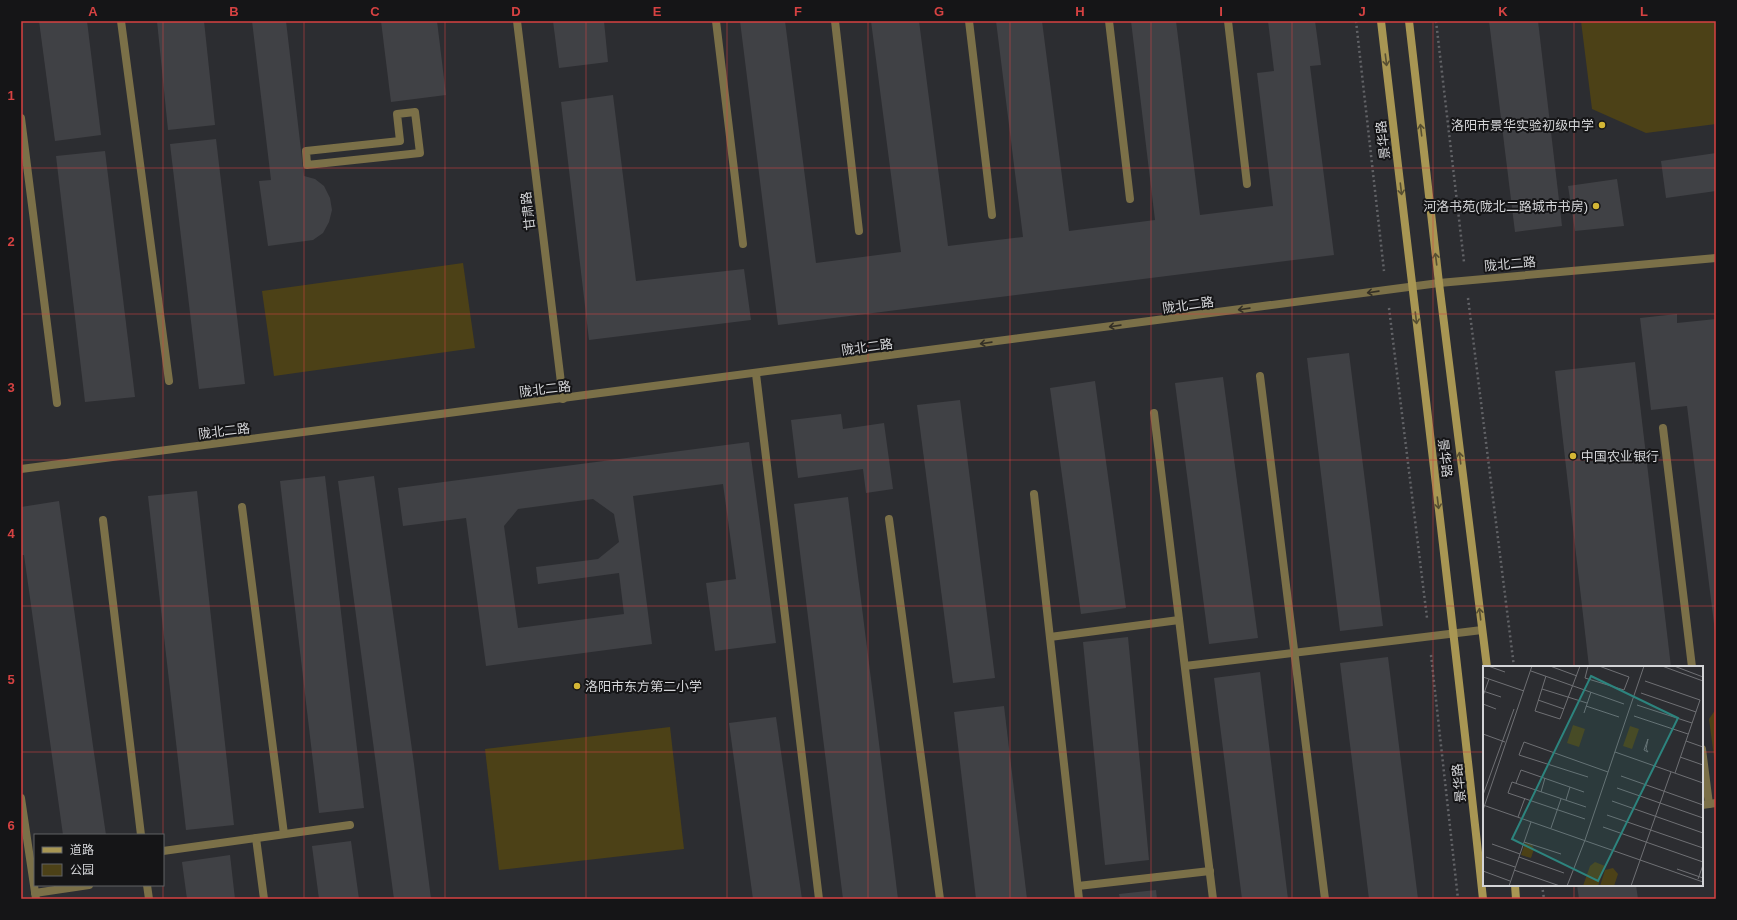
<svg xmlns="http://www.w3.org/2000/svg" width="1737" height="920" viewBox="0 0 1737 920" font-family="Arial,'Noto Sans SC',sans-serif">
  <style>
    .green { fill: #4c4117 }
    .building { fill: #404145; fill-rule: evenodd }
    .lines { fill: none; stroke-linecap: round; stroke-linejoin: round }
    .path { stroke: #626367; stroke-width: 2.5; stroke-dasharray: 2 3; stroke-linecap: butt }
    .lane { stroke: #7b7048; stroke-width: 8 }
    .street { stroke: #7b7048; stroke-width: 8 }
    .secondary { stroke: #a89653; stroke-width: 8 }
    .oneway { stroke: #574f32 }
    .oneway2 { stroke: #343026 }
    .grid { fill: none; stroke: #d64242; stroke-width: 1; stroke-opacity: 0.55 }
    .poi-dot { fill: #d4b635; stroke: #151517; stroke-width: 1.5 }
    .labels { text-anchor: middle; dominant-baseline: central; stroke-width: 4; stroke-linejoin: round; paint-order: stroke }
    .poi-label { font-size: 13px; fill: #d4d5d8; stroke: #151517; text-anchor: end }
    .street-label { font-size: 13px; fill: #d4d5d8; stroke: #151517 }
    .inset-road { fill: none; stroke: #6f7074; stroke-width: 1 }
    .view { fill: #2d847e; fill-opacity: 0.15; stroke: #2d847e; stroke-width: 2 }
    .inset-edge { fill: none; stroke: #d4d5d8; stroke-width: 2 }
    .neatline { fill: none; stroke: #d64242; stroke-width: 1.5 }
    .grid-label { font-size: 13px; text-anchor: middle; font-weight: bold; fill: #d64242 }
  </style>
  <rect width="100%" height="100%" fill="#2c2d31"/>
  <g class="green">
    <path d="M1581,21H1716V124L1646,133L1592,109Z"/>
    <path d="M463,263L475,348L274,376L262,291Z"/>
    <path d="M1716,709V772L1709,719Z"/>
    <path d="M670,727L684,849L499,870L485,749Z"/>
  </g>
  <g class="building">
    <path d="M39,21H87L101,135L55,141Z"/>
    <path d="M157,21H204L215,125L168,130Z"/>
    <path d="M252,21H286L304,176L315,179L324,186L330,198L332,210L329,222L323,233L313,240L268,246L259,181L271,180Z"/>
    <path d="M381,21H437L446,95L391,102Z"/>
    <path d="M553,21H604L608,62L559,68Z"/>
    <path d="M740,21H785L816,263L901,252L871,21H919L948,246L1023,237L996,21H1042L1069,231L1155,220L1131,21H1176L1200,215L1273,206L1257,73L1274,71L1268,21H1315L1321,65L1310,66L1334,255L778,325Z"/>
    <path d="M1489,21H1538L1562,226L1515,232Z"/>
    <path d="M613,95L636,281L744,269L751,320L589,340L561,102Z"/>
    <path d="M216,139L245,384L199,389L170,144Z"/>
    <path d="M105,151L135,397L85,402L56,156Z"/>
    <path d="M1716,153V191L1666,198L1661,161Z"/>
    <path d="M1617,179L1624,226L1575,231L1568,186Z"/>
    <path d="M1677,314V323L1716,319V640L1687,406L1651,410L1640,318Z"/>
    <path d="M1349,353L1383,626L1340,631L1307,358Z"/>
    <path d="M1635,362L1671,667H1589L1555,371Z"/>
    <path d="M1223,377L1258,638L1209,644L1175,383Z"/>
    <path d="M1095,381L1126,608L1081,614L1050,388Z"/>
    <path d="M960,400L995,678L953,683L917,405Z"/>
    <path d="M841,414L843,429L884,423L893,489L866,493L863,469L798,478L791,420Z"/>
    <path d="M749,442L776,643L715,651L706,583L736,579L723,484L633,496L652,644L486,666L466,518L403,526L398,488ZM593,499L614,514L619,542L598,559L536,567L538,584L619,573L624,614L518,628L504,526L518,509Z"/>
    <path d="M325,476L364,808L319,813L280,481Z"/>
    <path d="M374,476L414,764L431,899H394L338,481Z"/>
    <path d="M197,491L234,825L186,830L148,496Z"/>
    <path d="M848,497L876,719L898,899H843L794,504Z"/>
    <path d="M59,501L93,746L106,835H63L24,555H21V507Z"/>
    <path d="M1128,637L1149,860L1105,865L1083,642Z"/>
    <path d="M1388,657L1418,899H1369L1340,663Z"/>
    <path d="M1260,672L1284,867L1288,899H1242L1214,678Z"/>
    <path d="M1004,706L1027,899H976L954,712Z"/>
    <path d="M776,717L802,899H753L729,723Z"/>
    <path d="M351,841L359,899H319L312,846Z"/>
    <path d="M230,855L235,899H187L182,862Z"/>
    <path d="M1577,885H1636L1638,899H1579Z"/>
    <path d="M1156,890L1157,899H1120L1119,894Z"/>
  </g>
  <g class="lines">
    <g class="path">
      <path d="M1356,21L1384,271"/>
      <path d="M1436,21L1464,262"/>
      <path d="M1468,298L1514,667"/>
      <path d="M1389,308L1427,618"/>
      <path d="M1431,655L1458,899"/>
      <path d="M1542,885L1544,899"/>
    </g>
    <g class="lane">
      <path d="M121,21L169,381"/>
      <path d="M716,21L743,244"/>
      <path d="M835,21L859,231"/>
      <path d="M969,21L992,215"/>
      <path d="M1109,21L1130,199"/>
      <path d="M1228,21L1247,184"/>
      <path d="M21,118L57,403"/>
      <path d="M307,164L306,151L400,141L397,114L415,112L420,153L307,165"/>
      <path d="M756,374L819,899"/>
      <path d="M1260,376L1325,899"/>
      <path d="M1154,413L1213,899"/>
      <path d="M1663,428L1692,667"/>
      <path d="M1034,494L1079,899"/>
      <path d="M242,507L284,834"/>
      <path d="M889,519L940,899"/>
      <path d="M103,520L141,835"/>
      <path d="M1050,637L1179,620"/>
      <path d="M1185,666L1482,630"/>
      <path d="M1702,749L1709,804"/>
      <path d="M21,798L36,899"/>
      <path d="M1702,805L1716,803"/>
      <path d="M256,838L264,899"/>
      <path d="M163,851L350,825"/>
      <path d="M147,885L149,899"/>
      <path d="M1078,886L1210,871"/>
      <path d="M35,893L89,885"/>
    </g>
    <g class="street">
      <path d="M517,21L563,399"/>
      <path d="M21,469L1439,283L1716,258"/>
    </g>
    <g class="secondary">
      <path d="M1381,21C1415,314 1452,606 1483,899"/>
      <path d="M1409,21L1439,283L1487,667"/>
      <path d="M1515,885L1516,899"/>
    </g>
  </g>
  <defs><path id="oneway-shaft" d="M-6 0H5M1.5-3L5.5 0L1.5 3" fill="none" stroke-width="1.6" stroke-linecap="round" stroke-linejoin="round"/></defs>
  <g class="oneway">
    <use href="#oneway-shaft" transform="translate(1386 60) rotate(83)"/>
    <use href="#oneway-shaft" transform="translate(1421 130) rotate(-97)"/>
    <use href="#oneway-shaft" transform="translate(1401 189) rotate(83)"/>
    <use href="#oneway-shaft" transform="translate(1436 259) rotate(-97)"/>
    <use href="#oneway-shaft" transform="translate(1416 318) rotate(83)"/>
    <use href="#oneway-shaft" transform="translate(1460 458) rotate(-97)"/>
    <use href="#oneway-shaft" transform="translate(1438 503) rotate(83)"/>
    <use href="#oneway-shaft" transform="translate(1480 614) rotate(-97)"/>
  </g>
  <g class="oneway2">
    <use href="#oneway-shaft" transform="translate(1373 292) rotate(172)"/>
    <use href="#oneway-shaft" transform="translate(1244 309) rotate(172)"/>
    <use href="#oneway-shaft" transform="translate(1115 326) rotate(172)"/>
    <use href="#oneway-shaft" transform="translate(986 343) rotate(172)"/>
  </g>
  <path class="grid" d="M163,21V899M304,21V899M445,21V899M586,21V899M727,21V899M868,21V899M1010,21V899M1151,21V899M1292,21V899M1433,21V899M1574,21V667M21,168H1716M21,314H1716M21,460H1716M21,606H1716M21,752H1484M1702,752H1716M1574,885V899"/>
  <g class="poi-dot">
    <circle cx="1602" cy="125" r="4"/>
    <circle cx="1596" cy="206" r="4"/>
    <circle cx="1573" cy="456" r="4"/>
    <circle cx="577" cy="686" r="4"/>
  </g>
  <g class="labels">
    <g class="poi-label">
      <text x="1594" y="125">洛阳市景华实验初级中学</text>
      <text x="1588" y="206">河洛书苑(陇北二路城市书房)</text>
      <text x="1581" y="456" text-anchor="start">中国农业银行</text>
      <text x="585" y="686" text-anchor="start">洛阳市东方第二小学</text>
    </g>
    <g class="street-label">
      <text transform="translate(1383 140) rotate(-97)">景华路</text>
      <text transform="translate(528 211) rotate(-97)">甘肃路</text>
      <text transform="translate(1510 264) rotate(-5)">陇北二路</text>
      <text transform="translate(1188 305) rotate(-8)">陇北二路</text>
      <text transform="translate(867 347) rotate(-8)">陇北二路</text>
      <text transform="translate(545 389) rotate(-7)">陇北二路</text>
      <text transform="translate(224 431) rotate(-7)">陇北二路</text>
      <text transform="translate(1445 458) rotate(83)">景华路</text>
      <text transform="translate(1459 783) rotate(-96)">景华路</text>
    </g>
  </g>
  <g transform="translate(1483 666)">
    <rect width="220" height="220" fill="#2c2d31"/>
    <path d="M90,59L102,63L96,81L84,77ZM147,60L156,63L149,83L140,80ZM42,177L49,179L51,183L48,192L38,189ZM112,196L122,200L115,220H100L107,200ZM130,202L135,208L131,220H117L122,204Z" fill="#4c4117"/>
    <path class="inset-road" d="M5,0L22,6M67,0L94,10M105,0L102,12L141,24L146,11L116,0M179,0L220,15M191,0L220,11M48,5L141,38M63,10L52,45L77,53L97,0M0,11L41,25M162,15L217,34L192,107M59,23L104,37M0,25L18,31M158,27L213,46M0,30L6,13M55,34L81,43M0,38L13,43M154,39L209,57M103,40L136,51M101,47L108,26M151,50L205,68M0,68L22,76M165,73L163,83L165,86L161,84ZM203,75L220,81M132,86L220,117M197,91L220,99M138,110L220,139M105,111L36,89L41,76L125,106M33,117L38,104L101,126M134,122L220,152M58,126L62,112M0,129L31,43M83,134L87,121M129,135L220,167M0,139L220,216M0,144L49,0M124,149L220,182M35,151L42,132M102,153L25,127L29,116L103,141M120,161L220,196M68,162L78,133M41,176L78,188M9,178L37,188M3,191L32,201M36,191L81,207M194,203L220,212M31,204L77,220M0,205L27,215M215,213L220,199M26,220L48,156M84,220L102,174L161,0M148,220L188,106"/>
    <path class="view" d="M108,10L195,52L115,215L29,173Z"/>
    <rect width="220" height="220" class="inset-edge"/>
  </g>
  <rect width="1737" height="920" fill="none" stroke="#151517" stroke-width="44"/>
  <rect x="34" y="834" width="130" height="52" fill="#151517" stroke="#616264"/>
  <rect x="42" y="847" width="20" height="6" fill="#a89653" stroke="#616264"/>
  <text x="70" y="854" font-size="12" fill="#d4d5d8">道路</text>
  <rect x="42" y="864" width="20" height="12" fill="#4c4117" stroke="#616264"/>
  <text x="70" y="874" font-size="12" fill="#d4d5d8">公园</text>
  <rect x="22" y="22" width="1693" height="876" class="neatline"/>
  <g class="grid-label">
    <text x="93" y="16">A</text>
    <text x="234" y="16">B</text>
    <text x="375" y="16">C</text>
    <text x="516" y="16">D</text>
    <text x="657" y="16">E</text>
    <text x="798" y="16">F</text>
    <text x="939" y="16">G</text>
    <text x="1080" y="16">H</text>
    <text x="1221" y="16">I</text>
    <text x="1362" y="16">J</text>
    <text x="1503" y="16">K</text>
    <text x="1644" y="16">L</text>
    <text x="11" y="100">1</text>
    <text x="11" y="246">2</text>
    <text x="11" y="392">3</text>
    <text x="11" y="538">4</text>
    <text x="11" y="684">5</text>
    <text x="11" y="830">6</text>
  </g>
</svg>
